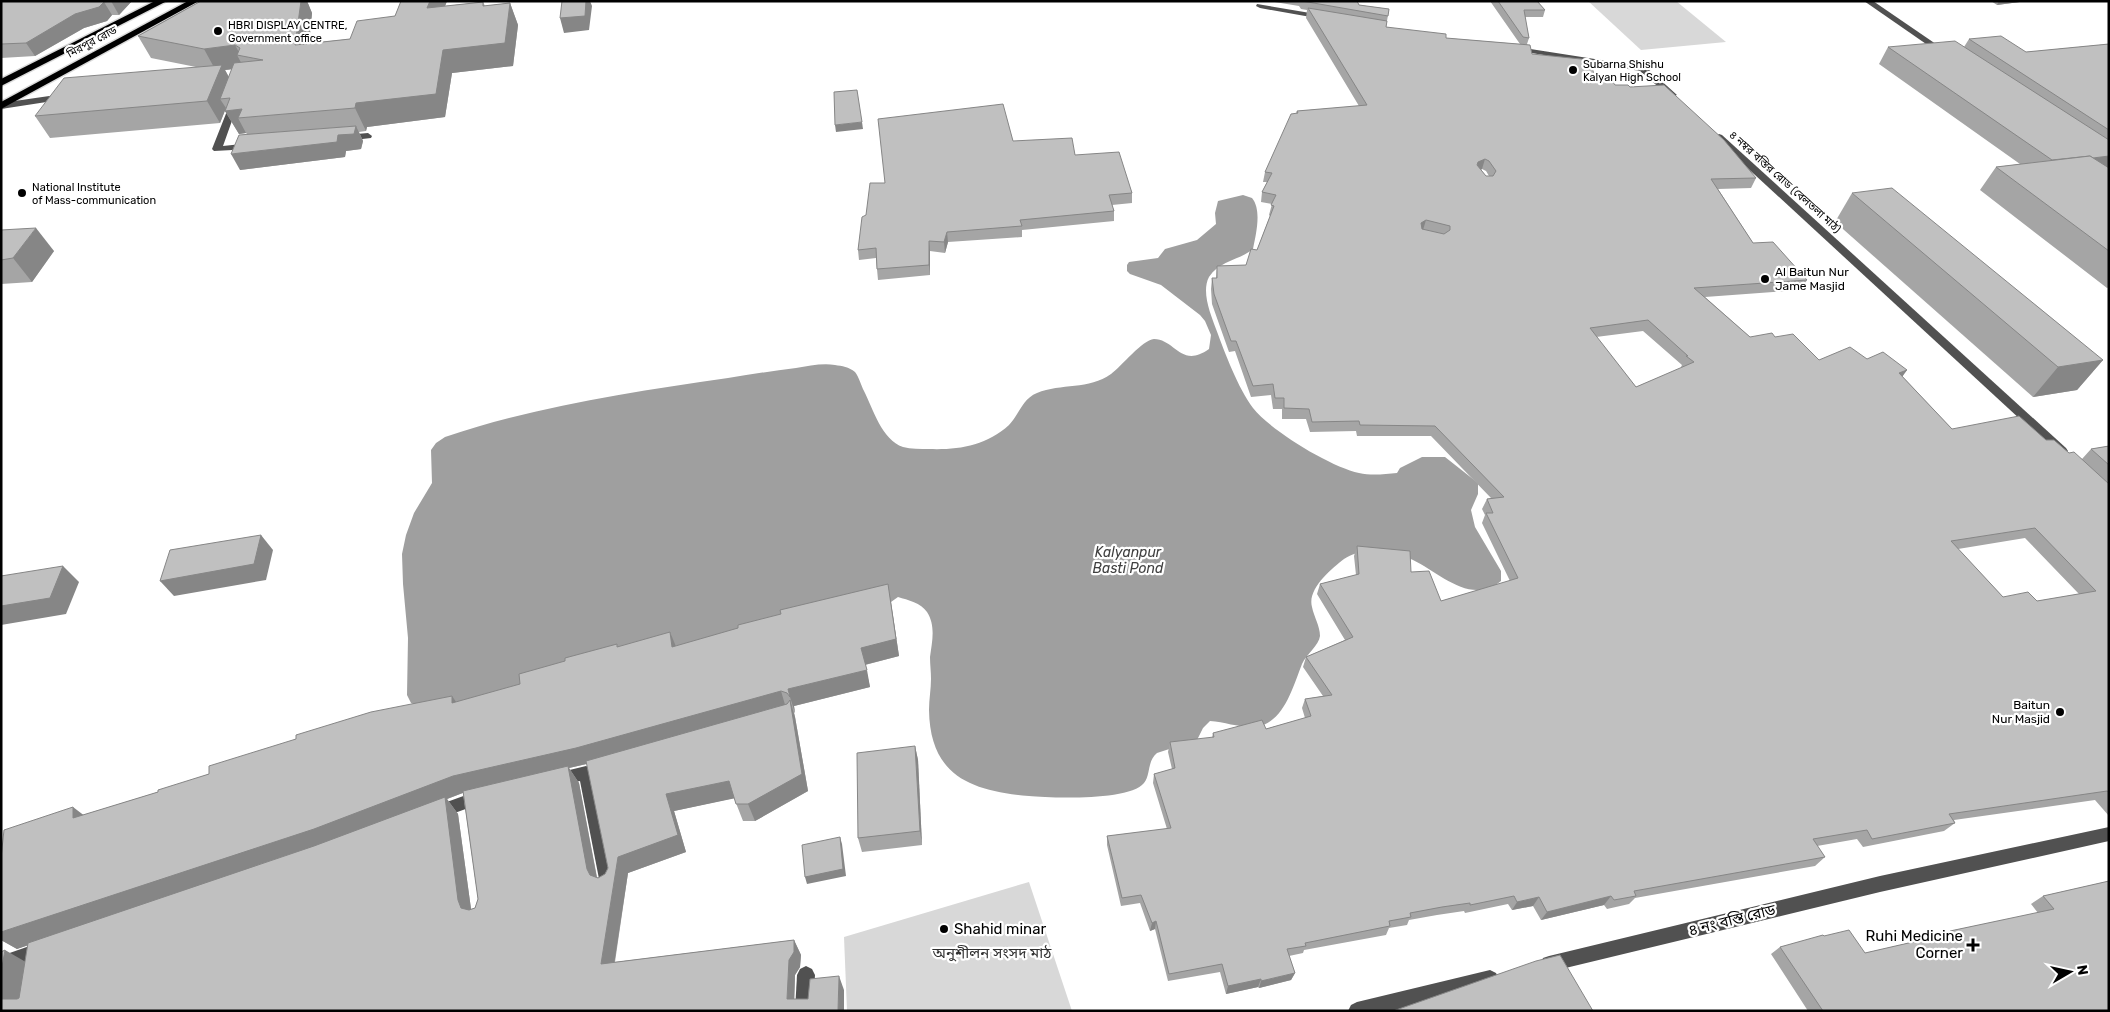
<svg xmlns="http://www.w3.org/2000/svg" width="2110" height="1012" viewBox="0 0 2110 1012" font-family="Rubik,'Noto Sans Bengali',sans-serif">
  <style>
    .green { fill: #d8d8d8 }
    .water { fill: #9f9f9f }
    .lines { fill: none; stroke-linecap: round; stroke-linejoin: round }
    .highway-casing { stroke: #dbdbdb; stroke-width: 3 }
    .minor { fill: #515151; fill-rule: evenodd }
    .highway { fill: #000; fill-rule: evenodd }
    .wall { fill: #a5a5a5; fill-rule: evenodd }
    .shaded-wall { fill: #868686 }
    .building { fill: #c0c0c0; stroke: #868686; fill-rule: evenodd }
    .poi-dot { fill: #000; stroke: #fff; stroke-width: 2 }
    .labels { text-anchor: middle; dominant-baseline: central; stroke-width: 4.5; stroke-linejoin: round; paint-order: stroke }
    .far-poi-label { font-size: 11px; fill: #000; stroke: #fff; text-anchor: start }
    .far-street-label { font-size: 11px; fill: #000; stroke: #fff }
    .poi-label { font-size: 12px; fill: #000; stroke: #fff; text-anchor: start }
    .water-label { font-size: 14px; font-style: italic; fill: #404040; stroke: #fff }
    .near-street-label { font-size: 15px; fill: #000; stroke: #fff }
    .near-poi-label { font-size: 15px; fill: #000; stroke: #fff; text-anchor: start }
    .near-park-label { font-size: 15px; fill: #2f2f2f; stroke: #fff }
  </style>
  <rect width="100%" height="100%" fill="#fff"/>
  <g class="green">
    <path d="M1588,1H1676L1726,42L1641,50Z"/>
    <path d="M1029,882L1072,1011H847L844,937Z"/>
  </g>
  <path class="water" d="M1243,195L1252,198C1262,210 1256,234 1253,249C1240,260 1219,261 1209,277C1201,292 1211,315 1216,329C1225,353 1238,388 1253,408C1271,431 1331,467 1359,473C1372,476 1385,474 1397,473L1400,468L1422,457H1445L1478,483V494L1471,510L1475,527L1501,571V581C1471,606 1440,573 1413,560C1403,555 1391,555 1380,553C1366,551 1356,551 1344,559C1331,569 1307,589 1312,607C1314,617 1320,626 1320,636C1319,645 1306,655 1302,664C1292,689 1283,727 1251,727C1238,727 1224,722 1210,721L1203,728L1197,740L1157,753C1147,761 1151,774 1144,783C1130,801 1051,798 1029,796C971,791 930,776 929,710C929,699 931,689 931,679C931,672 930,664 930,657C932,642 936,626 927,612C921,603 908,600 898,597L891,602L675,646L459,705L419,706L411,703L407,695L408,638L403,584L402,554L406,535L414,513L432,483L431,450L436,443L445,437C537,406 632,392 728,378C751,374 773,371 796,368C809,366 822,363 835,365C842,366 849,367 855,372C859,377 861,385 864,391C873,409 882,440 903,447C911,449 920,449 929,449C958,450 986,446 1009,425C1019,415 1022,399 1037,393C1061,383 1089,390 1111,374C1122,366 1142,340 1154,339C1175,339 1181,369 1209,349L1211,335L1205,321L1200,315L1161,285L1130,274L1127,271V265L1129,262L1158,258L1165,249L1197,240L1216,224L1215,213L1218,201Z"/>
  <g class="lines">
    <defs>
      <g id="highway">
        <path d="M155,1H167L1,86V79Z"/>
        <path d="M188,1H199L1,109V102Z"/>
      </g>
    </defs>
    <use href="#highway" class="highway-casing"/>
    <g class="minor">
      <path d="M1864,1H1873L1949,53L1942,55Z"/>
      <path d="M1257,4L1322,15L1326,17L1322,19L1260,8L1256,6Z"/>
      <path d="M1511,46L1646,67L1677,95L1670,97L1640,71L1514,50L1510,48Z"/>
      <path d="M63,94L67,97L66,99L1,109V103Z"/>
      <path d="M235,98L239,101L223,146L251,143L256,146L251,149L214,151L212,149L231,101Z"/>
      <path d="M368,133L372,136L371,138L345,141L341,138L345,135Z"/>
      <path d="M1719,134L1722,135L2066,448L2068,451L2066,454H2058L1716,139L1715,137Z"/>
      <path d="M586,766L591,768L594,773L616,884L614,889L608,892L602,889L600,884L580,781L558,786L553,784L550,779L553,774Z"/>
      <path d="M480,790L485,792L488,797L485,802L438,819L433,817L430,812L433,807Z"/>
      <path d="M2109,827V841L1880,892L1549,972L1543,970L1541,964L1543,958L1549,956L1880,876Z"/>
      <path d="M41,942L47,944L49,950L47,956L1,973V956Z"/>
      <path d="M806,966L812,969L815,975L813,1011H795L797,975L800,969Z"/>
      <path d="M1490,970L1496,973L1499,979L1496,985L1490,988L1394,1011H1348L1351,1005L1357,1002Z"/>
    </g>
    <use href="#highway" class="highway"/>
  </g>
  <g class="wall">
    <path d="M1,1H132L119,15H112L107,21L84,28L35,56L1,58Z"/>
    <path d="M201,1H307L312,13L309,43L350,39L395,16L401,1H447L445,6L483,2L485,6L510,3L518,25L513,66L452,73L445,117L367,127L366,131L359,132L363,141L361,149L346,151L345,157L240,170L247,134L246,133L239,134L225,111L226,108L220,123L50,138L35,116L196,67L151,58L138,36ZM232,69L229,77L225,70Z"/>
    <path d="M1268,1H1357L1359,5L1389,9L1386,27L1446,38L1520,44L1490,1H1537L1545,10L1543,17H1525L1529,38L1527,44L1532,54L1594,76L1615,85L1630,87L1756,178L1751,188L1718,189L1753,243L1807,280L1801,290L1705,297L1750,337H1775L1819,360L1867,359L1907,370L1902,376L1952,429L2046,440L2069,453L2082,459L2091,449L2109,446V816L2095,800L1954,820L1955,823L1944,831L1863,847L1857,839L1817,846L1825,857L1815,866L1635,898L1629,904L1607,909L1604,905L1541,920L1533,906L1512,910L1508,904L1465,913L1464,911L1437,915L1409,920L1407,925L1389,928L1386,935L1304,950L1303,953L1289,956L1295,973L1291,980L1259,988L1258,987L1226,994L1220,972L1168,981L1155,929L1150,931L1140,903L1121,906L1107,845V836L1167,829L1153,783L1154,774L1172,769L1168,752L1170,742L1212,738L1213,733L1266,729L1305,718L1302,708L1305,699L1323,696L1303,667L1306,657L1345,640L1317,594L1320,584L1356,575L1354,556L1357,546L1411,572L1441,601L1510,581L1482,523L1485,515L1482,509L1487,499L1491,498L1431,436H1357L1356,431L1310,432L1306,419H1282V409H1273L1271,395L1251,397L1235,351L1229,352L1212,304L1211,289L1212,278H1216L1217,266L1246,265L1257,250L1270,216L1269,215L1272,204L1261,202L1262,192L1267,182H1263L1265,172L1296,113L1297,111L1359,106L1306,18L1307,10L1301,9L1299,6ZM1482,169L1486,171L1489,176H1486L1481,170ZM1643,331L1682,365L1681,367L1682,368L1636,387L1596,337ZM2025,538L2079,594L2037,601L2003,597L1958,549Z"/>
    <path d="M1991,1H2027L1997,5Z"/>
    <path d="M1969,39L2026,52L2109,44V287L2107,288L1980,190L1996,167L2020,164L1879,64L1888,47H1964Z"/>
    <path d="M1075,155L1132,193V203L1112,205L1114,211V221L1022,230V237L948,242L945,253L930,251V275L878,280L876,258L859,260L858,250L866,215L885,183Z"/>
    <path d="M1852,193L2103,360L2077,390L2033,397L1835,222Z"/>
    <path d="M1,230L54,251L32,282L1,284Z"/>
    <path d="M891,602L899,656L865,665L870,687L794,706L795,713L794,712L795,717L808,791L755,821H743L734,798L674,811L686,852L628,873L615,962L794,940L801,955L800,967L795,975L794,999H808L844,990V1011H1L25,962L28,945L17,949L1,940V858L83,815L158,792L209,774L452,696L456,702L520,684L565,661L617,644L618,646L670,632L675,646ZM587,764L608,868L605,874L598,878L597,877L579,783L569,768ZM463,793L478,899L475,908L471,909L458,814L447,799Z"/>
    <path d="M915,746L918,760L922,845L862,852L858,838Z"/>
    <path d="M2109,881V1011H1808L1771,954L1780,947L1824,936L1865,953L1944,935L1950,931L2038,913L2031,904L2043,896Z"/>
  </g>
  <g class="shaded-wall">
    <path d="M111,1H132L119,15Z"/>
    <path d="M301,1H307L312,13L307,68L295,45Z"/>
    <path d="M430,1H447L436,30L427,8Z"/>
    <path d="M586,1H590L592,6L589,30L564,33L560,18Z"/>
    <path d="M1999,1H2027L1997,5Z"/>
    <path d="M104,2L112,15L107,21L84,28L35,56L26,43L75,14Z"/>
    <path d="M510,3L518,25L513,66L452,73L445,117L367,127L366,131L355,108L356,103L443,50Z"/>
    <path d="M235,45L241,56L237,55L244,68L225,70L234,87L220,99L226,108L220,123L207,101L216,71L204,49Z"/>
    <path d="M242,109L238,118L246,133L239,134L225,111Z"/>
    <path d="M862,122L863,129L836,132L835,125Z"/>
    <path d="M356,126L363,141L361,149L346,151L345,157L240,170L231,154L338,135Z"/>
    <path d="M2109,156V171L2056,163Z"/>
    <path d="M1485,159L1482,169L1475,172L1478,162Z"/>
    <path d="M1426,220L1423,230L1418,233L1421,223Z"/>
    <path d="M36,228L54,251L32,282L13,258Z"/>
    <path d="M947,232L948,242L945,253L944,242Z"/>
    <path d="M929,241L930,251V275L929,265Z"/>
    <path d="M2103,360L2077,390L2033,397L2058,367Z"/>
    <path d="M1907,370L1900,380L1899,373Z"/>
    <path d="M261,535L273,550L266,580L174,596L160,581Z"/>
    <path d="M63,566L79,582L66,614L1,625V606Z"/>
    <path d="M888,584L899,656L864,665L861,648Z"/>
    <path d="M670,632L677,649L672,647Z"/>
    <path d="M867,670L870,687L794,706L795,713L790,697L788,689Z"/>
    <path d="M781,691L786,708L586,764L569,768L579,783L598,884L465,792L447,799L458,814L472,916L329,844L17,949L1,940V932L453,776Z"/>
    <path d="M452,696L464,713L452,703Z"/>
    <path d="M790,700L795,717L808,791L755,821L748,804Z"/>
    <path d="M915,746L918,760L922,845L920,831Z"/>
    <path d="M729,781L736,798L674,811L686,852L628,873L612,978L601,964L618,857L666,794Z"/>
    <path d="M73,807L94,823L73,818Z"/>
    <path d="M840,837L842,844L846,876L807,884L805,877Z"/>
    <path d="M1611,896L1604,905L1541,920L1547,912Z"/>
    <path d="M1539,897L1533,906L1512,910L1517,902Z"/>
    <path d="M1156,921L1155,929L1150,931L1152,923Z"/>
    <path d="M794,940L801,955L800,967L795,975L794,1011L787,999L789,960Z"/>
    <path d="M5,950L31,965L23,1011L1,1000V973Z"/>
    <path d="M1295,973L1291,980L1259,988L1261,981Z"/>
    <path d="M839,976L844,990V1011H838Z"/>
    <path d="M1261,979L1258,987L1226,994L1228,986Z"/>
  </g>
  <g class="building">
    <path d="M1,1H111L104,2L99,7L75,14L26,43L1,44Z"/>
    <path d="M201,1H301L295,45L350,39L357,21L395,16L401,1H430L427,8L483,2V6L510,3L505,43L443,50L436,94L356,103L355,108L238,118L242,109L225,111L230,98L220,99L234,63L263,60L237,55L240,48L235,45L204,49L138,36Z"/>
    <path d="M562,1H586L585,16L560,18Z"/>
    <path d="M1302,1H1357L1359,5L1389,9L1388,16Z"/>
    <path d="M1498,1H1537L1545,10H1524L1529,38L1523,37Z"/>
    <path d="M1308,8L1387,21L1386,27L1446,34V38L1530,45L1532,54L1591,60L1594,76H1609L1615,85H1628L1630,87L1664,85L1724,140L1756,178L1711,179L1753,243L1773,242L1807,280L1694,288L1750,337L1772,333L1775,337L1793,334L1819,360L1850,347L1867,359L1883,352L1907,370L1899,373L1952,429L2019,416L2046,440H2054L2069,453L2074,452L2109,484V792L2107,791L1949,814L1955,823L1872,839L1867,830L1813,839L1825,857L1634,891L1636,896L1614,900L1611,896L1547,912L1539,897L1517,902L1514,896L1470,905V903L1442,907L1410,913L1411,917L1389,921L1390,926L1305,943L1306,946L1287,949L1295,973L1261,981V979L1228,986L1222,964L1169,974L1156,921L1152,923L1141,895L1122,898L1107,836L1171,828L1154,774L1175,768L1170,742L1214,737L1213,733L1262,720L1266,729L1311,716L1305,699L1332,695L1306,657L1353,637L1320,584L1359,574L1357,546L1410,551L1411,572L1429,571L1441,601L1518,578L1486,513H1493L1487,499L1504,497L1435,426L1360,425L1359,421L1312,422L1309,409L1284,408V398H1275L1273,384L1253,386L1236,341H1231L1214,294L1212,278H1217V266L1246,265L1251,249L1257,250L1274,206L1271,205L1276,195L1262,192L1272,173L1265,172L1291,114L1298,113L1297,111L1367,105ZM1485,159L1489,161L1496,171L1493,176H1486L1477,165L1478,162ZM1426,220L1450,226V230L1444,234L1422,229L1421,223ZM1648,320L1688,356H1686L1694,362L1636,387L1590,328ZM2035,528L2096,591L2037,601L2028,592L2003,597L1951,541Z"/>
    <path d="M2001,36L2026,52L2109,44V130L1969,39Z"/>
    <path d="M1955,41L2109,140V156L2093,158L2090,156L2052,160L1888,47Z"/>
    <path d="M222,65L207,101L35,116L64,78Z"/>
    <path d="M857,90L862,122L835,125L834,92Z"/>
    <path d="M1003,104L1013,141L1072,138L1075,155L1119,152L1132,193L1109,195L1114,211L1020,220L1022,226L947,232L944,242L929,241V265L877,269L876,248L858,250L862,217L866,215L870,183H885L878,119Z"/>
    <path d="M356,126L354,134L338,135L337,142L231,154L239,135Z"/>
    <path d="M2090,156L2109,168V251L1996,167Z"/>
    <path d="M1892,188L2103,360L2058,367L1852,193Z"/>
    <path d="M36,228L13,258L1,260V230Z"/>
    <path d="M2109,446V465L2091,449Z"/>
    <path d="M261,535L254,564L160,581L170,550Z"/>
    <path d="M63,566L50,598L1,606V576Z"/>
    <path d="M888,584L896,639L861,648L867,670L788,689L790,697L787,693L781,691L576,748L453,776L314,829L1,932V858L4,830L73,807V818L158,792V790L209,774V766L296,739V735L371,712L452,696V703L520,684L519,674L565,661V658L617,644V647L670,632L672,647L738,628V625L781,614L780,610Z"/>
    <path d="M790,700L802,774L748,804H736L729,781L666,794L678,835L618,857L601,964L794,940V952L789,960L787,999H808L810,979L839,976L838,1011H1V999H17L19,998L28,943L314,846L445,797L458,900L461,908L469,910L475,908L478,899L463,791L568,766L587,869L590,875L598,878L605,874L608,868L586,761L787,704Z"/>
    <path d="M915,746L920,831L858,838L857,753Z"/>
    <path d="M840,837L843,869L805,877L802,845Z"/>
    <path d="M2109,881V1011H1823L1780,947L1823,935L1824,936L1849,930L1865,953L1952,933L1950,931L2054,909L2043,896Z"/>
    <path d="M5,950L1,973V952Z"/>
    <path d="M1560,955L1593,1011H1393L1536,961Z"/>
  </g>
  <g class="poi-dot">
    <circle cx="218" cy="31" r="5"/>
    <circle cx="1573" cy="70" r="5"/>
    <circle cx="22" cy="193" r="5"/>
    <circle cx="1765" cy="279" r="5"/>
    <circle cx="2060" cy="712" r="5"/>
    <circle cx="944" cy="929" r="5"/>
    <path d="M1970.5 937.5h5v5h5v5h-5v5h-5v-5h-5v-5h5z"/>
  </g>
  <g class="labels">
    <g class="far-poi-label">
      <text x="228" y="25">HBRI DISPLAY CENTRE,<tspan x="228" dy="13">Government office</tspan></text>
      <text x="1583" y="64">Subarna Shishu<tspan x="1583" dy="13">Kalyan High School</tspan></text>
      <text x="32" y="187">National Institute<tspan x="32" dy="13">of Mass-communication</tspan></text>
    </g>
    <g class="far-street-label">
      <text transform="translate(92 42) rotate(-28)">মিরপুর রোড</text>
      <text transform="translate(1785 182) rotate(42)">৪ নম্বর বস্তির রোড (বেলতলা মাঠ)</text>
    </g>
    <g class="poi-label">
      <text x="1775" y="272">Al Baitun Nur<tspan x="1775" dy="14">Jame Masjid</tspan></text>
      <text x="2050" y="705" text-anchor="end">Baitun<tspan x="2050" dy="14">Nur Masjid</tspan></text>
    </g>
    <g class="water-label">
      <text x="1128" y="552">Kalyanpur<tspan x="1128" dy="16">Basti Pond</tspan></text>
    </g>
    <g class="near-street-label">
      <text transform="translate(1732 920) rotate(-14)">৪ নং বস্তি রোড</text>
    </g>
    <g class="near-poi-label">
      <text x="954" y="929">Shahid minar</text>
      <text x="1963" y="936" text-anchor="end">Ruhi Medicine<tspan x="1963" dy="17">Corner</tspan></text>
    </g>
    <g class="near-park-label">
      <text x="992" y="953">অনুশীলন সংসদ মাঠ</text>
    </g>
  </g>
  <rect width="2110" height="1012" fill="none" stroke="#000000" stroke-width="5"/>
  <g transform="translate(2070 972) rotate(81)" stroke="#ffffff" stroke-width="4" paint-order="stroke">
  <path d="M0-4L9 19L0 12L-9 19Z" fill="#000000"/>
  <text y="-8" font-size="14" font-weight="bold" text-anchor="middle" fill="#000000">N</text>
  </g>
</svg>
